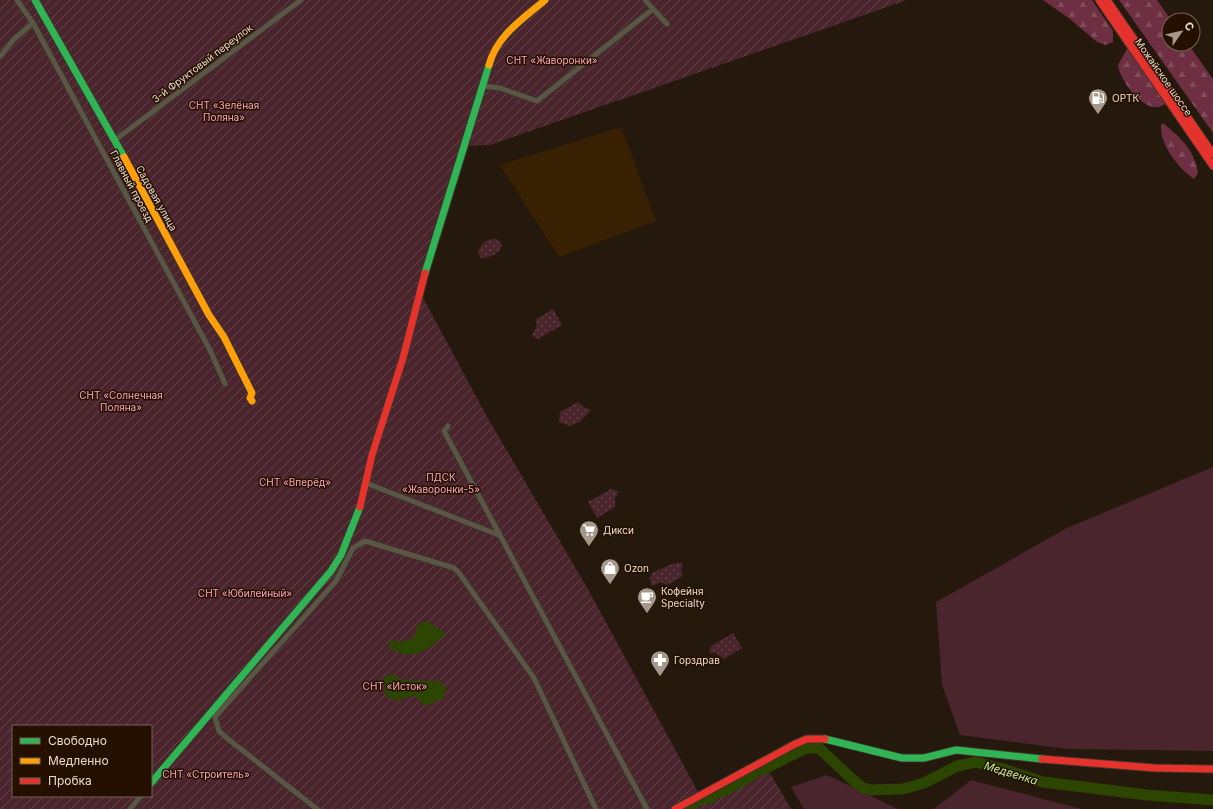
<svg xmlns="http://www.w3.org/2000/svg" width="1213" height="809" viewBox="0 0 1213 809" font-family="Inter,sans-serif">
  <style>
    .built { fill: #382002 }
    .grass { fill: #4b252e }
    .forest { fill: url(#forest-firs) }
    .park { fill: url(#park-dots) }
    .garden { fill: url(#garden-furrows); fill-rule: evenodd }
    .water { fill: #2c4501 }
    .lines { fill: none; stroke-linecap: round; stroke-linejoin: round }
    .river { stroke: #2c4501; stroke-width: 11 }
    .street-casing { stroke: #3e342a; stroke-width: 7 }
    .fast-casing { stroke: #3e342a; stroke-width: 9 }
    .slow-casing { stroke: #3e342a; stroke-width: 9 }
    .jam-casing { stroke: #3e342a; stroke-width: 9 }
    .street { stroke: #5a5544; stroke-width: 5 }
    .fast { stroke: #30b455; stroke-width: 7 }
    .slow { stroke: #ff9f0a; stroke-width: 7 }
    .jam { stroke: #e5322d; stroke-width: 7 }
    .labels { text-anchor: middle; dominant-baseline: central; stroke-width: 3; stroke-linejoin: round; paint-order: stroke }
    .park-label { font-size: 10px; fill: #faa5bb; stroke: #251000 }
    .street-label { font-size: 10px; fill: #ebdcce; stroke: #251000 }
    .poi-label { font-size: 10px; fill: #ebdcce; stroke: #251000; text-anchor: start }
    .water-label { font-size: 11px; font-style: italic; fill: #c3f194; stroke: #251000 }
  </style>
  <defs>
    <pattern id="forest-firs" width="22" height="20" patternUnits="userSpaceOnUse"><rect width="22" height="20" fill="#6d2f41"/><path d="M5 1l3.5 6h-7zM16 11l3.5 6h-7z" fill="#824d5b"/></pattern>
    <pattern id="park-dots" width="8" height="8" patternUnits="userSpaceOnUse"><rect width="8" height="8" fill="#4b252e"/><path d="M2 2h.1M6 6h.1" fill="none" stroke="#65444b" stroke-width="1.8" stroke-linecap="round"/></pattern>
    <pattern id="garden-furrows" width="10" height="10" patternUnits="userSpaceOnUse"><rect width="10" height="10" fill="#4b252e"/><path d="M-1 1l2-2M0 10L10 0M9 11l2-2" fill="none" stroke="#65444b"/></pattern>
  </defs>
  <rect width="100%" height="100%" fill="#24190c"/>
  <path class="built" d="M621,127L656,221L559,257L500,165Z"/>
  <g class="grass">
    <path d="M1213,467V751L1069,749L960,735L942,685L936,602L1067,528Z"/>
    <path d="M827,775L898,809H804L791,787Z"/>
    <path d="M971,780L1081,809H934Z"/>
  </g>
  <g class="forest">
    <path d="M1043,0H1092L1113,31V42L1106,45L1097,42L1070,19Z"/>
    <path d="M1119,0H1157L1171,20H1169V44H1188L1213,79V133Z"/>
    <path d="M1128,47L1168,103C1165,104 1162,106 1159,107C1141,110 1120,80 1118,65Z"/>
    <path d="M1163,123C1180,137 1195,151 1198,173L1194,179C1178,168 1160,145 1161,125Z"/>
  </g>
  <g class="park">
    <path d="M496,239L502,244C500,254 490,258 481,258L478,253C480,244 486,238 496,239Z"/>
    <path d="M553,309L562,325L538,339L532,336L537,325L535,320Z"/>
    <path d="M578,402L583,407L591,410L581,421L570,426L559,422L560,412Z"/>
    <path d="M611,489L619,492L615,498V507L597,518L588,502Z"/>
    <path d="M674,563H683L681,571L683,576L667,585L661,582L652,586L650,578L652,573Z"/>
    <path d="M733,633L742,648L724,659L716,653H709L711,646Z"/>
  </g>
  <path class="garden" d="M0,0H907L490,145L466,146L421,294L486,415L589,591L704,803L768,770L791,809H0ZM13,726H151V796H13Z"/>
  <g class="water">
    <path d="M427,621L446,634C426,651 415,662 389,648L390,640L403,642L415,636L417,625Z"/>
    <path d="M393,674L402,680L439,681L446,688L444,698L426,706L414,696L406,697L399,701L386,697L383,678Z"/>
  </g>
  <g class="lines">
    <g class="river">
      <path d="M762,770L806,748H819L853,780L861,787L870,790L903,789L924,783L957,766L976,762L1003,769L1043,782L1147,795L1213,800"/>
      <path d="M722,792L753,775"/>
      <path d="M687,809L696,801L713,797"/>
    </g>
    <defs>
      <g id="street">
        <path d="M17,0L33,23L210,350L225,384"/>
        <path d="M645,0L667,24"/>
        <path d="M0,57L13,40L33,23"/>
        <path d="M484,86L500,88L537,101L653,9"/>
        <path d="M115,140L301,0"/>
        <path d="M448,426L444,431L647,809"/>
        <path d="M366,483L499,535"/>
        <path d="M130,809L141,796"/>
        <path d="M317,809L228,739L219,731L215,717L336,581L353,548L365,541L454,568L459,573L534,678L596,809"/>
      </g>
      <g id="fast">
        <path d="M35,0L124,157"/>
        <path d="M425,273L489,65"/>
        <path d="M825,739L902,758H924L956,750L1042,759"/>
        <path d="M151,783L331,571L341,555L360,507"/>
      </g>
      <g id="slow">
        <path d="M489,65C497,35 523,19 545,0"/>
        <path d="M124,157L209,315L224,337L252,393L250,398L252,401"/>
      </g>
      <g id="jam">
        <path d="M1099,0L1213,166"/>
        <path d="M1107,0L1213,154"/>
        <path d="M360,507L372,455L403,358L425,273"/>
        <path d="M1042,759L1155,768L1213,769"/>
        <path d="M675,809L795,744L807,739H825"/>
      </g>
    </defs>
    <use href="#street" class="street-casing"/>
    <use href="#fast" class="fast-casing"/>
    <use href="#slow" class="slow-casing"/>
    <use href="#jam" class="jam-casing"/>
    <use href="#street" class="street"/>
    <use href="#fast" class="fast"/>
    <use href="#slow" class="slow"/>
    <use href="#jam" class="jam"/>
  </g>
  <defs>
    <symbol id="fuel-pin" viewBox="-11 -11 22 30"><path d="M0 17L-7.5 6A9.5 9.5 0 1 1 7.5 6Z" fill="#a5988a" stroke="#251000"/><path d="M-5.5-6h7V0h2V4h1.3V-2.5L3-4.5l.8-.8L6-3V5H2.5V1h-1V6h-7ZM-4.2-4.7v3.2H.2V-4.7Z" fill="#fff"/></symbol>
    <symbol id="supermarket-pin" viewBox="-11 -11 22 30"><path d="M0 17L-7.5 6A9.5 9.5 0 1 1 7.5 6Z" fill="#a5988a" stroke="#251000"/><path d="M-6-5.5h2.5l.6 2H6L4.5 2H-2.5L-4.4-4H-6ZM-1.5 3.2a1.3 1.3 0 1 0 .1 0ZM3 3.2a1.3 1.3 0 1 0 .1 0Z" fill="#fff"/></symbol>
    <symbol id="shop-pin" viewBox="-11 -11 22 30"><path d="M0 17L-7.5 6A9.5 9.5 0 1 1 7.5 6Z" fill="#a5988a" stroke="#251000"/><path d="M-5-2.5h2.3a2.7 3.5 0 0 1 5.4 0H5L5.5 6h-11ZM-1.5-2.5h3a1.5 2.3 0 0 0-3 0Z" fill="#fff"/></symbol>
    <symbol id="cafe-pin" viewBox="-11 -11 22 30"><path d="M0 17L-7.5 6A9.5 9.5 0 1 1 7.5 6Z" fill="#a5988a" stroke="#251000"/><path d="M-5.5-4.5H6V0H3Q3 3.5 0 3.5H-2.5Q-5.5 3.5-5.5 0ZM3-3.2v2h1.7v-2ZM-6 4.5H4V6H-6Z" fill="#fff"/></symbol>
    <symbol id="pharmacy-pin" viewBox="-11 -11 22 30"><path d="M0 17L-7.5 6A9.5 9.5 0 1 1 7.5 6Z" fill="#a5988a" stroke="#251000"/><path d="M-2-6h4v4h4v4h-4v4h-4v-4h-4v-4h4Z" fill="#fff"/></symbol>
  </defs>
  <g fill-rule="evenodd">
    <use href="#fuel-pin" x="1087" y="87" width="22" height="30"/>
    <use href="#supermarket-pin" x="578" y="519" width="22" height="30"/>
    <use href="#shop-pin" x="599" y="557" width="22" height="30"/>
    <use href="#cafe-pin" x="636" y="586" width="22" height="30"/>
    <use href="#pharmacy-pin" x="649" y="649" width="22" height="30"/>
  </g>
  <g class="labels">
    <g class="park-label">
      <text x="552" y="60">СНТ «Жаворонки»</text>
      <text x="224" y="105">СНТ «Зелёная<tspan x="224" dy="12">Поляна»</tspan></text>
      <text x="121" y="395">СНТ «Солнечная<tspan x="121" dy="12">Поляна»</tspan></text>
      <text x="441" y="477">ПДСК<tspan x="441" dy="12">«Жаворонки-5»</tspan></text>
      <text x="295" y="482">СНТ «Вперёд»</text>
      <text x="245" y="593">СНТ «Юбилейный»</text>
      <text x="395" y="686">СНТ «Исток»</text>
      <text x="206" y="774">СНТ «Строитель»</text>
    </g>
    <g class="street-label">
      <text transform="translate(202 63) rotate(-37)">3-й Фруктовый переулок</text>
      <text transform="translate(1164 77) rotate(55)">Можайское шоссе</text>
      <text transform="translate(132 186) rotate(62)">Главный проезд</text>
      <text transform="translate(157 198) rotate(61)">Садовая улица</text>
    </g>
    <g class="poi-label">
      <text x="1112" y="98">ОРТК</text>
      <text x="603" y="530">Дикси</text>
      <text x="624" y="568">Ozon</text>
      <text x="661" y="591">Кофейня<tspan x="661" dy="12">Specialty</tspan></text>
      <text x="674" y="660">Горздрав</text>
    </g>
    <g class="water-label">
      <text transform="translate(1011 773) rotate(17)">Медвенка</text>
    </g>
  </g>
  <rect x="12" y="725" width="140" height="72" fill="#251000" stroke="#746252"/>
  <rect x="20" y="738" width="20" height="6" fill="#30b455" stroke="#746252"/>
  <text x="48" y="745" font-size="12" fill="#ebdcce">Свободно</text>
  <rect x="20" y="758" width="20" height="6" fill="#ff9f0a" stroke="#746252"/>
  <text x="48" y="765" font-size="12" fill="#ebdcce">Медленно</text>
  <rect x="20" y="778" width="20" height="6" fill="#e5322d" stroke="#746252"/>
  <text x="48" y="785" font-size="12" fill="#ebdcce">Пробка</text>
  <g transform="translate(1181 32) rotate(56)"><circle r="19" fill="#251000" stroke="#746252"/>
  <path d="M0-3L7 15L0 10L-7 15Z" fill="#a5988a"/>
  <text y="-6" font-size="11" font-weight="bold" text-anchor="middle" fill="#ebdcce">С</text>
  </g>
</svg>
